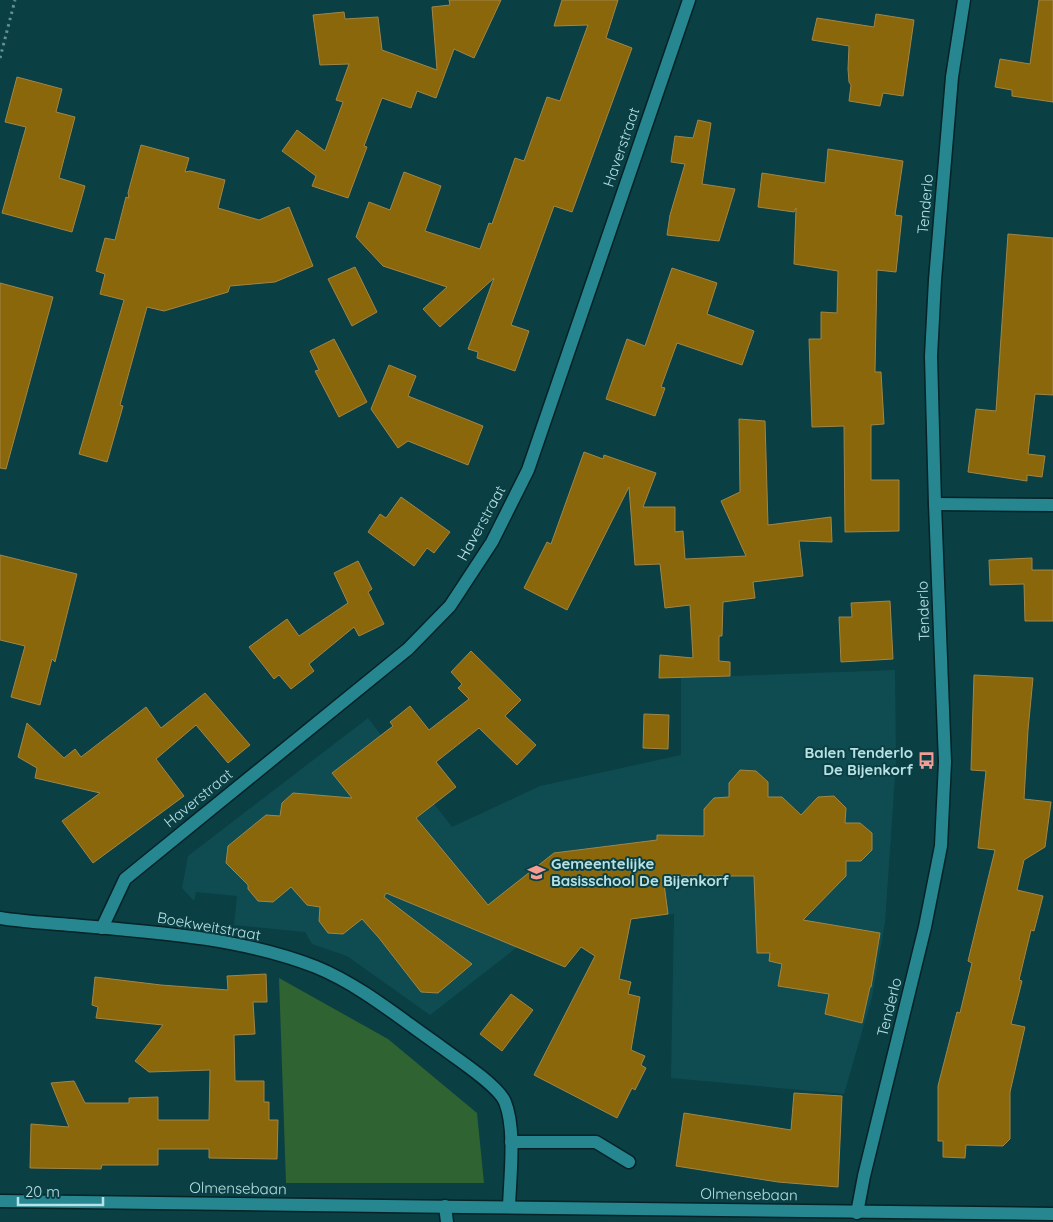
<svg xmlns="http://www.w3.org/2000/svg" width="1053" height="1222" viewBox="0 0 1053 1222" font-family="Quicksand,sans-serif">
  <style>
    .built { fill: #0f4c52 }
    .green { fill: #306332 }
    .building { fill: #8a670b; stroke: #a18547 }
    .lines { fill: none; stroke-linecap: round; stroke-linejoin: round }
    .minor-casing { stroke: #052326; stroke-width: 15 }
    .tertiary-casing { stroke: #052326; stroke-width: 15 }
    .path { stroke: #619195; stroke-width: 3; stroke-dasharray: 2.5 4; stroke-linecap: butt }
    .minor { stroke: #268791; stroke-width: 12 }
    .tertiary { stroke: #268791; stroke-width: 12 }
    .labels { text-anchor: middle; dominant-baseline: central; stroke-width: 4; stroke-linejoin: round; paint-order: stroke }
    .street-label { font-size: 15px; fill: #b7e1e5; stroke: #0a3f44 }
    .poi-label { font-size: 15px; font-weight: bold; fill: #b7e1e5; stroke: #0a3f44; text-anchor: end }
  </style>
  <rect width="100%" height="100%" fill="#0a3f44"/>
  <path class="built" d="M895,670L896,762L885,922L872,997L844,1094L671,1078L674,914L538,931L430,1015L347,956L312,944L305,932L234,925L237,896L196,892L194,901L182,888L188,856L368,718L452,827L540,786L681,755V678Z"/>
  <path class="green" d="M279,978L388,1039L477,1113L484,1183H286Z"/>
  <g class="building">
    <path d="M449,0H501L474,58L454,49L436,98L417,91L411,108L382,98L364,146L367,147L348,198L312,186L316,176L282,151L297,130L325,151L343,102L336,100L349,64L320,65L313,15L344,12L345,19L378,17L382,50L437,70L432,7L450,5Z"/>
    <path d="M562,0H618L606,38L632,48L572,212L554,206L511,325L529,331L515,371L477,358L478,352L468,349L494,278L440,327L423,309L447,287L383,266L356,237L369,202L390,210L404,172L441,186L425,231L480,249L489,223L492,224L515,158L524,161L547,97L560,101L588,25L554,26Z"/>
    <path d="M1039,0H1053V102L1012,96V90L995,87L1000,59L1030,64Z"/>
    <path d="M876,14L914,20L903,96L883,93L880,106L849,101L851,85L849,82L848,69L849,46L812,40L817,18L874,27Z"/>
    <path d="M17,77L62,89L56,112L75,117L59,178L85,186L72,232L2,213L26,127L5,122Z"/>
    <path d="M698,120L711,123L702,184L735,189L719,241L667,235L670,215L685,164L671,162L675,136L693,138Z"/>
    <path d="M141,145L189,158L185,172L190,171L225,180L218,208L259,220L289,207L313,266L275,282L230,286L228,292L164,311L147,307L120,405L123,406L107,462L79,454L124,300L100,294L105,274L96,271L105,238L115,240L126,197L129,198L128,193Z"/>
    <path d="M828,149L903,161L895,215L902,216L896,272L877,270L875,372H881L884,424L871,425V480H899V531L845,532L844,426L812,427L809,339H821V312L837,313L838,271L794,264L796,208L794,212L758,207L762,173L825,183Z"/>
    <path d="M1008,234L1053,238V395L1035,394L1028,454L1045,456L1042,477L1027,475V481L968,472L976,409L996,411Z"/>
    <path d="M355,267L377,312L352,326L328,279Z"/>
    <path d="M672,268L717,283L707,314L754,331L742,365L677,343L661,387L665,388L655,416L606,399L627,339L645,346Z"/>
    <path d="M0,283L53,297L6,469L0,468Z"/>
    <path d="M334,339L367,402L339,417L315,371L319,370L310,351Z"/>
    <path d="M389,365L416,376L408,396L483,426L468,465L408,441L398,448L371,409Z"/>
    <path d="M739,419L765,421L768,525L831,517L832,542L799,541L803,576L753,582L755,598L723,602L722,636H719V661L730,662V676L659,678L660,655L693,658L690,605L665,608L660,564L635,565L629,487L567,610L524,588L547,542L551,544L584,452L603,459L604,455L656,473L643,507H675V532L683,531L685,559L746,556L721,501L740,492Z"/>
    <path d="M401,497L450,532L434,553L427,548L414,566L368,532L380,514L386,518Z"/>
    <path d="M0,555L77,574L55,662L52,659L40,705L11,697L25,646L0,640Z"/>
    <path d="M1032,558V570H1053V621H1025L1024,584L990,585L989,560Z"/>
    <path d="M358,561L372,589L368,592L384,624L359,636L354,627L309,664L314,671L291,689L279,675L274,679L249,647L287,619L299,636L348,603L334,573Z"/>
    <path d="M890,601L893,659L841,662L839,617H852L851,603Z"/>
    <path d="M471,651L521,700L505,716L536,745L517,765L479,728L436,762L456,787L416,818L488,905L554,853L657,840V835L704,836V809L714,798L729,797V783L740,770L756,771L768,782V797H782L801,815L818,797L834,796L846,808L845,823H860L872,833V850L861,861H846V876L803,920L880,933L871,987H870L862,1023L825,1014L829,994L778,986L782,964L769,961L770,953H757L754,876H663L668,914L631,919L619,979L631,982L628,994L640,997L631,1050L645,1056L641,1065L646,1068L635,1090L632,1088L617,1118L534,1075L595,956L581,947L565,967L386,893L384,897L472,964L438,993L421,992L379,938L362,919L343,934L328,933L319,921L320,907L307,905L291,887L273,902L258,901L248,889V885L226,863L228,846L266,815L280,816L282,803L293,793L352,798L332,773L393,726L390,722L410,706L429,730L469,699L458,688L462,684L451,672Z"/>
    <path d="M974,675L1033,678L1028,730L1024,799L1051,802L1045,847L1024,860L1017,890L1043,896L1034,931L1031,930L1019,980L1022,981L1011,1024L1025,1027L1010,1092V1139L1003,1146L966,1145L965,1158L943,1157V1141H938V1086L957,1012L960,1013L972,963L968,961L995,850L978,848L986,771L971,770Z"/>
    <path d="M205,693L250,745L228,763L196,725L156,759L184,796L93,863L62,821L100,793L35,778L37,768L18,757L27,723L64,758L75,749L81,757L146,707L161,728Z"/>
    <path d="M644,714L669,715L668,749L643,748Z"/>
    <path d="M266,974L267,1002H253L255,1034L234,1035L235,1081H264V1102H269V1120H278L277,1159L209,1158V1149H158V1165H102L101,1169L30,1168L31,1124L69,1127L51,1083L74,1081L85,1103H129V1098L158,1097V1120H209L210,1070L149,1072L135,1061L163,1025L96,1018L98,1007L92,1005L95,977L161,985L228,990L227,976Z"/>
    <path d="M511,994L533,1010L502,1051L480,1034Z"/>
    <path d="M794,1093L842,1096L838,1187L778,1182L676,1166L684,1113L791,1130Z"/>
  </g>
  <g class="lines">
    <defs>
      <g id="minor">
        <path d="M935,504L1053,505"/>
        <path d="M0,918C23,922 48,923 71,925C153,932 239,937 316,967C360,985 398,1017 437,1044C453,1056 498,1085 505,1102C516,1129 510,1177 509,1207"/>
        <path d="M102,928L125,879L408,649L450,606L492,542L528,470L689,0"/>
        <path d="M511,1142H596L629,1162"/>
        <path d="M445,1206L447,1222"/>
        <path d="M857,1213L864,1176L925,927L941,846L945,762L935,504L931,356L935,280L952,77L964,0"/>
      </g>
      <path id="tertiary" d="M0,1201C351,1205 702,1211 1053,1214"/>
    </defs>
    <use href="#minor" class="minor-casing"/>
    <use href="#tertiary" class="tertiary-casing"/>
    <path class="path" d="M0,58L15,0"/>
    <use href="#minor" class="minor"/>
    <use href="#tertiary" class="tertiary"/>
  </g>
  <defs>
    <symbol id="bus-bare" viewBox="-9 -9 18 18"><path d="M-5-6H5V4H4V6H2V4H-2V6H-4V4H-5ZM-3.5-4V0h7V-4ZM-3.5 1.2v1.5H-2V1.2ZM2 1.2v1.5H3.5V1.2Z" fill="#f59c95" stroke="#0a3f44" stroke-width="2.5" paint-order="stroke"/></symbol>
    <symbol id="school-bare" viewBox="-9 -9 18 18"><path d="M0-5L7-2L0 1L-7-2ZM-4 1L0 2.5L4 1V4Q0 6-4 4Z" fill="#f59c95" stroke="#0a3f44" stroke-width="2.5" paint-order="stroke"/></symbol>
  </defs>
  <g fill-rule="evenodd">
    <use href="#bus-bare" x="914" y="748" width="25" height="25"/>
    <use href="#school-bare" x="524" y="860" width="25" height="25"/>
  </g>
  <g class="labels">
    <g class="street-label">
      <text transform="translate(621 147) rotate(-71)">Haverstraat</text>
      <text transform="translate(925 204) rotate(-85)">Tenderlo</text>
      <text transform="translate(481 523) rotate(-61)">Haverstraat</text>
      <text transform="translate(923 611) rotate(-92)">Tenderlo</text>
      <text transform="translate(198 798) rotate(-39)">Haverstraat</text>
      <text transform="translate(209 926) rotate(10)">Boekweitstraat</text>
      <text transform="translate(889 1007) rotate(-76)">Tenderlo</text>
      <text transform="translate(238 1188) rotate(1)">Olmensebaan</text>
      <text transform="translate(749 1194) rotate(1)">Olmensebaan</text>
    </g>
    <g class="poi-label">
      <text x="913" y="752">Balen Tenderlo<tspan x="913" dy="17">De Bijenkorf</tspan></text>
      <text x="551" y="863" text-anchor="start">Gemeentelijke<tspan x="551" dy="17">Basisschool De Bijenkorf</tspan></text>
    </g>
  </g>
  <path d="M18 1197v8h85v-8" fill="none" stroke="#b7e1e5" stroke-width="2.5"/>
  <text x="25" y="1197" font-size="15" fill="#b7e1e5" stroke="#0a3f44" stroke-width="4" paint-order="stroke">20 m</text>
</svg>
